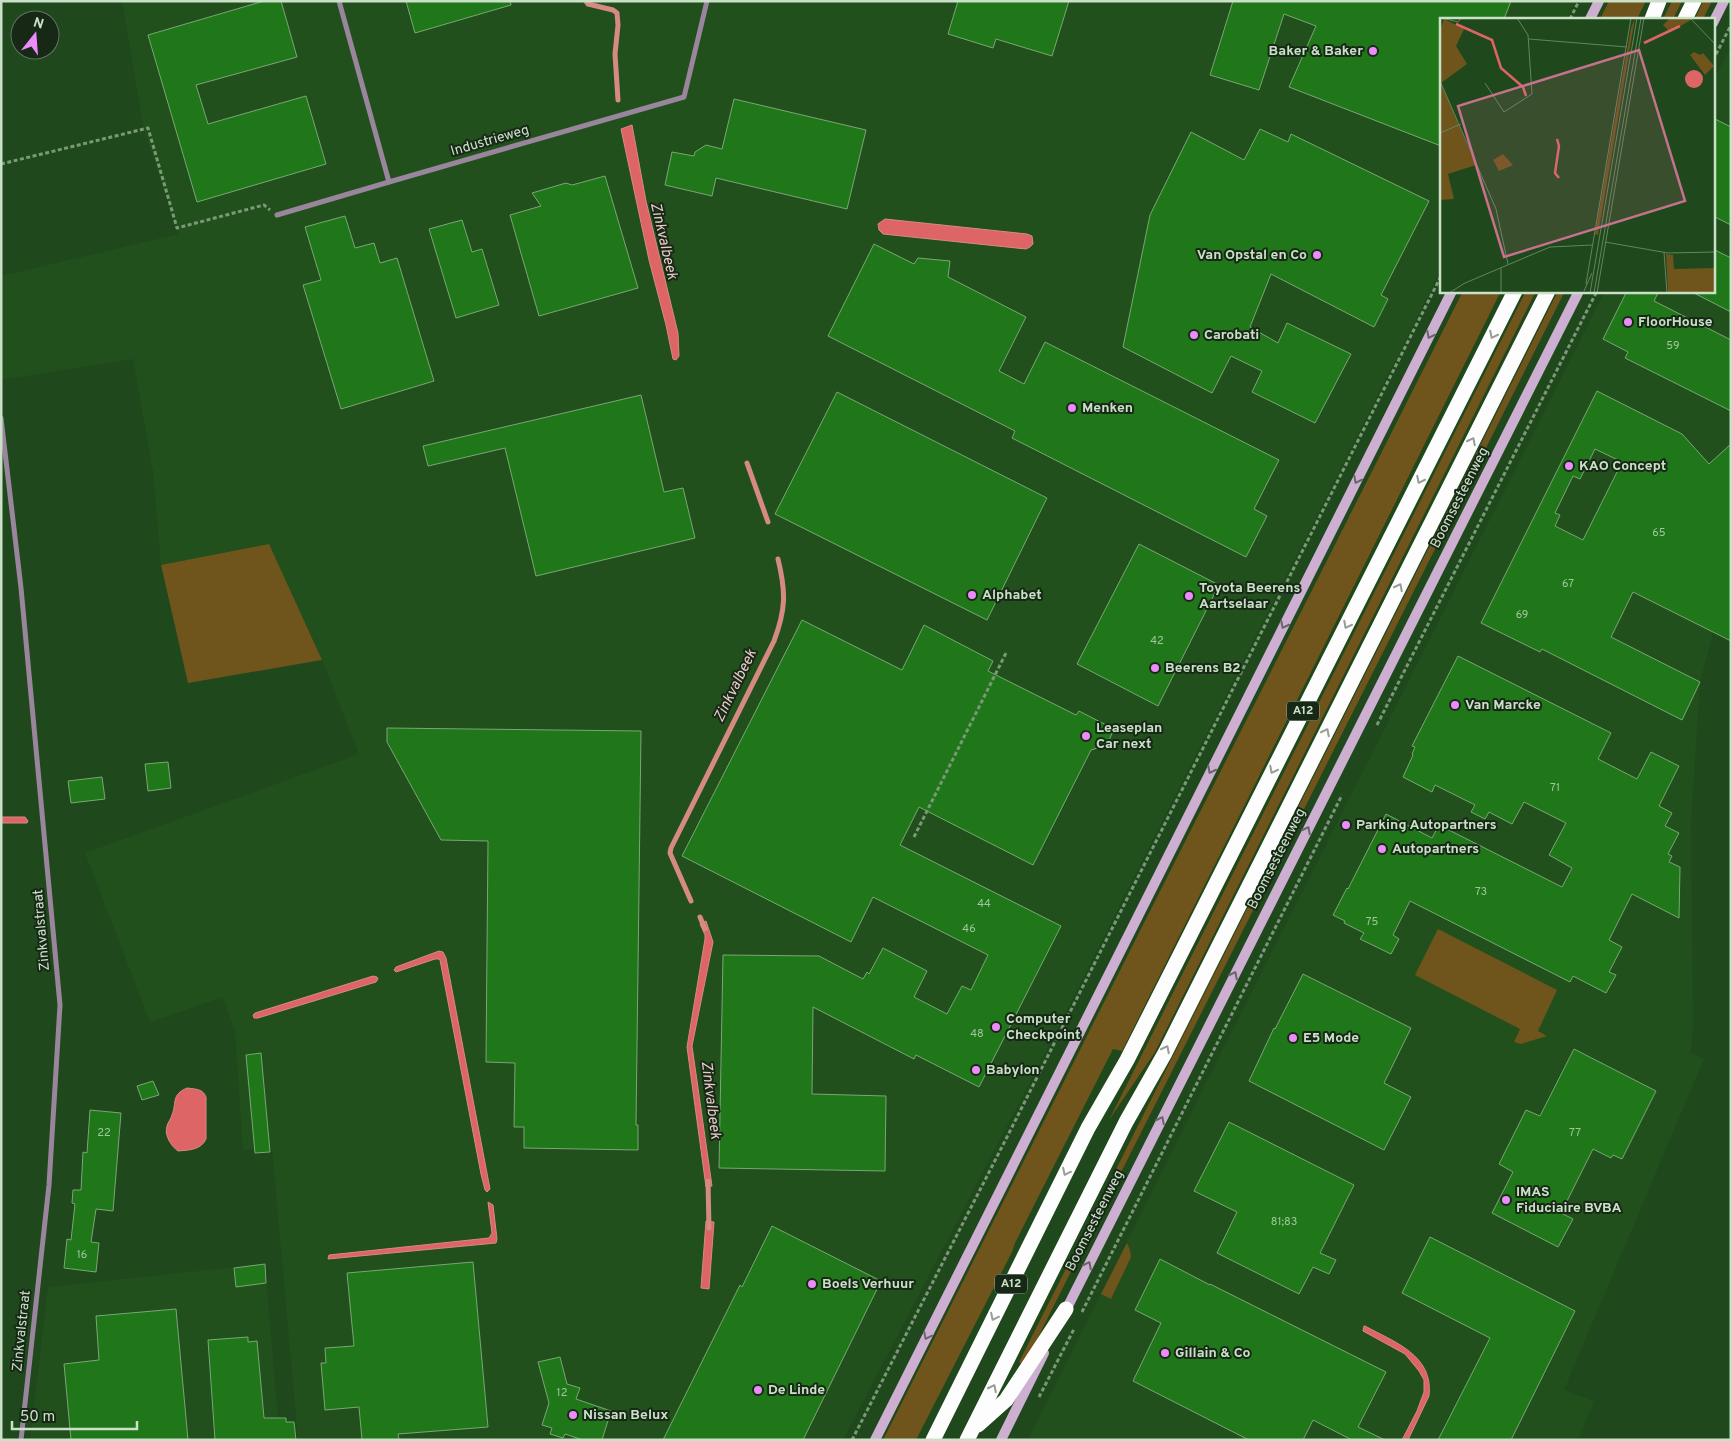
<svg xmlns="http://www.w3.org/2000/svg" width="1732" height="1441" viewBox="0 0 1732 1441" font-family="Overpass,sans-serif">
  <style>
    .built { fill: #21501d }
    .green { fill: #6f541c }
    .water { fill: #dd6565; stroke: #d78a83 }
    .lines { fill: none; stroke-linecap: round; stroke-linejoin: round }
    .stream { stroke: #d78a83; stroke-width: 5 }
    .building { fill: #1f7719; stroke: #7ba676; fill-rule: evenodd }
    .path { stroke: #7a9977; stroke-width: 3; stroke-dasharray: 4 2.5; stroke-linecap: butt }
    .street { stroke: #99869c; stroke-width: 5 }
    .secondary { stroke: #cdafd1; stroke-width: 10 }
    .highway { stroke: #fdfdfd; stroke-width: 15 }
    .oneway { stroke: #69656a }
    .oneway2 { stroke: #969e95 }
    .poi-dot { fill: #ec8cfa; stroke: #172916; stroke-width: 2 }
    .labels { text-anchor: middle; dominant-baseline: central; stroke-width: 4; stroke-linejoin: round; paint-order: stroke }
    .number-label { font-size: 11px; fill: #9fc69c }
    .shield { fill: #172916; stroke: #94aa93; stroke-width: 1 }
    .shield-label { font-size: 12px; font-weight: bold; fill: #cae1c8 }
    .poi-label { font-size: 14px; font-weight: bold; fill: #cae1c8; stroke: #172916; text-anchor: start }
    .street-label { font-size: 14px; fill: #cae1c8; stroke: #172916 }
    .water-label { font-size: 15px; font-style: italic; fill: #ebcbc9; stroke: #172916 }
    .inset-river { fill: none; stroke: #dd6565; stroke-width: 2.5 }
    .inset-road { fill: none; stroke: #638561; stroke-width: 1 }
    .view { fill: #c6728c; fill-opacity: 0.15; stroke: #c6728c; stroke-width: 2.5 }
    .inset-edge { fill: none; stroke: #cae1c8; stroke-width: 2.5 }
  </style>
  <rect width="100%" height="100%" fill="#1f481c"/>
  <g class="built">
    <path d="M122,1H1576L1567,19H1441V270L1041,1061L843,1440H298L272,1149L243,1150L235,1032L223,997L150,1022L85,853L359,754L322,660L269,545L161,565L153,472L133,359L1,380V276L179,234L143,126Z"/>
    <path d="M1731,47V641L1713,632L1700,682L1691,821L1693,1025L1691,1053L1704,1059L1564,1390L1594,1401L1578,1440H1028L1210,1075L1605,291H1713V81Z"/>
    <path d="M265,1264L280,1440H30L48,1287Z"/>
  </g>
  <g class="green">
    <path d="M1609,1H1646L1637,19H1600Z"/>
    <path d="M1672,1H1682L1673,19H1663Z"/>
    <path d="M1703,1H1712L1703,19H1695Z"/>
    <path d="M1463,291H1501L1122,1051L1113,1049L1015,1243L1012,1252L916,1440H883Z"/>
    <path d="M1526,291H1536L1155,1052L1109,1120Z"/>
    <path d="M1558,291H1565L1024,1365L1019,1362Z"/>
    <path d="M269,544L322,660L188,683L161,565Z"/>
    <path d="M1438,929L1557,990L1538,1031L1547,1036L1521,1044L1514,1042L1520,1029L1415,975Z"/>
    <path d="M1127,1243L1130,1250L1131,1257L1111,1299L1101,1294Z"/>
  </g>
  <g class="water">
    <path d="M632,125L646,201L678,333L679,356L676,360L673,359L666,325L649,260L621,129Z"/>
    <path d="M885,219L1027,234L1032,236L1033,244L1030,247L1026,249L883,234L879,230L878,224Z"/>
    <path d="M1,817H25L28,821L27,823H1Z"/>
    <path d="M706,921L713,942L692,1046L712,1186L706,1187L687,1047L705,939V935L700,924Z"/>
    <path d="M439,951L443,952L446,958L490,1189L487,1192L485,1190L481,1174L440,960L439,959H435L396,972L394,970L396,967Z"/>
    <path d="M373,976L377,977L378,979L376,982L258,1018H254L253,1015L255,1013Z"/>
    <path d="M187,1088C196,1089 203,1089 206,1097V1139C201,1150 189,1150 178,1151C171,1146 164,1135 167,1126C168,1122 171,1119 172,1115C177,1102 171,1095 187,1088Z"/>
    <path d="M488,1202L493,1205L497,1239L496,1243L328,1259L329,1255L489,1238L492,1233Z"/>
    <path d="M706,1221L714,1222L709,1289L701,1288Z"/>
    <path d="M1364,1326H1365C1394,1342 1434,1355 1429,1396L1408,1440H1402L1417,1411L1424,1392V1380L1419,1371L1405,1354L1363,1331Z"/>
  </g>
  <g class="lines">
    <g class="stream">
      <path d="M586,1L588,4L613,10L617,13L618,25L615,54L618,100"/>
      <path d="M747,463L768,522"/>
      <path d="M691,901L670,853L671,848L774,641C786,609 786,592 778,559"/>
      <path d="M700,917L705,929"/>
      <path d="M708,1181L709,1228"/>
    </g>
  </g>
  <g class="building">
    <path d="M264,1H281L297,57L196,85L208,124L306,96L326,164L197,202L148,35Z"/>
    <path d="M406,1H510L511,5L415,33Z"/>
    <path d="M958,1H1069L1052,56L996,39L993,48L948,34Z"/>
    <path d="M1233,1H1511L1504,19H1441V146L1289,87L1316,26L1284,14L1259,90L1210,75Z"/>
    <path d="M734,99L866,130L847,209L716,178L712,196L665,185L672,152L694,156L695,152L706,145L722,149Z"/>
    <path d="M1713,118L1731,127V225L1713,216Z"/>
    <path d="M1260,129L1288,142L1291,134L1429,201L1381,295L1388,299L1374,327L1271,274L1250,327L1278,343L1287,323L1351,354L1315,423L1252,392L1262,371L1231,356L1212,393L1123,347L1150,215L1191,132L1244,160Z"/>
    <path d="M605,176L638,288L539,316L510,215L541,206L532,193L566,183L572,185Z"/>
    <path d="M345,216L355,248L374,243L380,263L397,258L434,381L341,409L303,285L321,280L305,227Z"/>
    <path d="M462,220L472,252L482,249L499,305L456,318L429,229Z"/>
    <path d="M874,244L914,264L918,258L950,261L948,277L1026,317L999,371L1024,384L1045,342L1279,460L1254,509L1267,516L1246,557L1012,438L1015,431L828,336Z"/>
    <path d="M1713,249L1731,258V312L1690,291H1713Z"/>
    <path d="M1627,291H1659L1654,301L1731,340V411L1625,358L1628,352L1603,339Z"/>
    <path d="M1597,391L1682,434L1709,464L1731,444V641L1633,592L1611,637L1700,682L1682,720L1542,649L1540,652L1481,623ZM1595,449L1622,462L1583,540L1555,526L1560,515L1555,513L1573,476L1580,479Z"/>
    <path d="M837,392L1047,498L987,620L775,514Z"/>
    <path d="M641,395L664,492L683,488L695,538L536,576L505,448L428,466L423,446Z"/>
    <path d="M1139,544L1219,585L1158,706L1077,664Z"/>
    <path d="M802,620L902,670L924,625L993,661L988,671L1076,715L1079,711L1114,729L1107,745L1091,750L1033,865L919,807L900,845L1061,926L979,1087L916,1055L914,1059L813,1007L812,1094L886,1096L885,1171L719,1168L723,955L819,956L863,979L867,972L869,974L883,948L927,971L914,997L947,1014L962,986L971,990L988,955L873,897L851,942L682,856Z"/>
    <path d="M1458,656L1611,733L1598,759L1637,779L1651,752L1679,766L1659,806L1672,813L1665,826L1679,833L1668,854L1672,856L1669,862L1680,867L1679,918L1632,894L1609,940L1622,947L1609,972L1616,975L1606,993L1573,976L1570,982L1410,901L1393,935L1399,939L1391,954L1360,939L1364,933L1344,923L1345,921L1333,915L1347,888L1348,889L1386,814L1432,838L1439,825L1562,887L1572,868L1549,855L1566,823L1524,802L1512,824L1489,812L1485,819L1471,812L1475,805L1435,785L1432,792L1403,777L1413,755L1412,754L1415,747L1412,746Z"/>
    <path d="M387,728L641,731L636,1125H638V1150L524,1148V1127H514L515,1063L486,1062L488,841L441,840L387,742Z"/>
    <path d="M168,762L171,788L148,791L145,764Z"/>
    <path d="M102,777L105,799L71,803L68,781Z"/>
    <path d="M1303,974L1411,1028L1384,1083L1411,1097L1384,1150L1249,1081L1274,1028L1275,1029Z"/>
    <path d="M1574,1049L1656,1091L1622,1159L1613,1155L1611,1158L1593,1149L1561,1213L1573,1219L1558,1247L1492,1213L1513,1172L1499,1164L1526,1110L1540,1116Z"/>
    <path d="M261,1053L270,1152L255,1153L246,1055Z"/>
    <path d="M153,1081L159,1095L142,1100L137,1086Z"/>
    <path d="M90,1110L121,1113L113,1211L96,1209L91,1242L99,1243L96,1272L64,1268L67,1239L71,1240L75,1204L72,1203L73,1190H81L83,1152L87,1153Z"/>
    <path d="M1229,1122L1354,1185L1320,1253L1336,1260L1329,1274L1313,1267L1299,1294L1217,1253L1237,1212L1194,1191Z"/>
    <path d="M772,1226L881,1281L803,1440H663L740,1285L742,1287Z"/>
    <path d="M1430,1237L1575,1311L1511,1440H1438L1490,1338L1402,1293Z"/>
    <path d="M1160,1259L1210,1285V1284L1386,1372L1358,1427L1385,1440H1352L1313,1420L1303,1440H1249L1133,1381L1161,1323L1135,1310Z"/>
    <path d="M473,1262L488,1427L398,1434L399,1440H362L359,1407L325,1410L321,1363H326L325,1348L354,1346L347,1273Z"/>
    <path d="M265,1264L266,1283L236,1287L234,1268Z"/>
    <path d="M176,1309L188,1440H71L64,1364L99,1360L96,1316Z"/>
    <path d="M248,1337V1342L257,1341L264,1418H286V1422H294L296,1440H215L208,1340Z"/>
    <path d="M560,1357L567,1384L580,1388L576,1399L611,1411L602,1440H583L565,1434L563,1438L550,1434L552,1428L542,1425L549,1403L538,1362Z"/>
  </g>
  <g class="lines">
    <g class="path">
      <path d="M1570,19L1579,1"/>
      <path d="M1713,60L1731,25"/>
      <path d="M1,164L148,128L177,228L264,205L270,210"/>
      <path d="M1377,725L1597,291"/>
      <path d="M914,837L1007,651"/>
      <path d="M1082,1312L1342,795"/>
      <path d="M1039,1397L1074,1329"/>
      <path d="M852,1440L1006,1139L1441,276"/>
    </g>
    <g class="street">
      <path d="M339,1L389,182L684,97L707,1"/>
      <path d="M277,215L389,182"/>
      <path d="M1,418L21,588L60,1005L49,1185L21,1440"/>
    </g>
    <g class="secondary">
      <path d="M1590,19L1599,1"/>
      <path d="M1713,23L1724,1"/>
      <path d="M1064,1314L1579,291"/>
      <path d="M875,1440L1452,291"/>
      <path d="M1001,1440L1044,1353"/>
    </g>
    <g class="highway">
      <path d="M1652,19L1659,1"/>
      <path d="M1685,19L1694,1"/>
      <path d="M978,1425L1006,1400L1066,1309"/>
      <path d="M933,1440L1088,1128L1127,1060L1515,291"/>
      <path d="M967,1440L1126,1122L1165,1053L1548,291"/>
    </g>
  </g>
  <defs><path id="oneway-chevron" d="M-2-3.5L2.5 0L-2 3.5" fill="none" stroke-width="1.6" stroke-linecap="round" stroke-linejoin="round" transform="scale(1.25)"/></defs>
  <g class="oneway">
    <use href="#oneway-chevron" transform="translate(1430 335) rotate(117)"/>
    <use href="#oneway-chevron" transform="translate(1357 480) rotate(117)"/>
    <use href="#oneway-chevron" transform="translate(1284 625) rotate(117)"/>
    <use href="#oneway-chevron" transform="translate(1211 770) rotate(117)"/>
    <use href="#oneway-chevron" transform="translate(1307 830) rotate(-63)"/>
    <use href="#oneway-chevron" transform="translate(1234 975) rotate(-63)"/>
    <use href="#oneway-chevron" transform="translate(1161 1120) rotate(-63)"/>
    <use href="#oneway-chevron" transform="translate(1088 1265) rotate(-63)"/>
    <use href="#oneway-chevron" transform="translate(927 1336) rotate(116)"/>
  </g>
  <g class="oneway2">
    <use href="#oneway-chevron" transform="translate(1493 335) rotate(117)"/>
    <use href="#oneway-chevron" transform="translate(1472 441) rotate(-63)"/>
    <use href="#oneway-chevron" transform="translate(1420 480) rotate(117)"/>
    <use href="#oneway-chevron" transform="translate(1399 587) rotate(-63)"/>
    <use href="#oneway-chevron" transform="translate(1347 625) rotate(117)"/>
    <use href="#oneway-chevron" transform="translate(1326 732) rotate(-63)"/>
    <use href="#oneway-chevron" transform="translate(1273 770) rotate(117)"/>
    <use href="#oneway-chevron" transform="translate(1166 1049) rotate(-63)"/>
    <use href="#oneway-chevron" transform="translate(1066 1172) rotate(116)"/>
    <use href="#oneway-chevron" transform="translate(994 1317) rotate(116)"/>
    <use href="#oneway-chevron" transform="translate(993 1388) rotate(-63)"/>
  </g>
  <g class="poi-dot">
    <circle cx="1373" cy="51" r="5"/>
    <circle cx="1317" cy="255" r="5"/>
    <circle cx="1628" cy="322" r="5"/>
    <circle cx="1194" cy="335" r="5"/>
    <circle cx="1072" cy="408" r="5"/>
    <circle cx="1569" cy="466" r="5"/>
    <circle cx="972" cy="595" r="5"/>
    <circle cx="1189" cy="596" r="5"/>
    <circle cx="1155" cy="668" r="5"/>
    <circle cx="1455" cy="705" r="5"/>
    <circle cx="1086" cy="736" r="5"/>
    <circle cx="1346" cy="825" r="5"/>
    <circle cx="1382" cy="849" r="5"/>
    <circle cx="996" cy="1027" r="5"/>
    <circle cx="1293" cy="1038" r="5"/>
    <circle cx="976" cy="1070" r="5"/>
    <circle cx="1506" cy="1200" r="5"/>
    <circle cx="812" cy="1284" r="5"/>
    <circle cx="1165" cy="1353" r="5"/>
    <circle cx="758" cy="1390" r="5"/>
    <circle cx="573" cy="1415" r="5"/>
  </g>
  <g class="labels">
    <g class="number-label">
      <text x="1673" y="346">59</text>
      <text x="1659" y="533">65</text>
      <text x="1568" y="584">67</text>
      <text x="1522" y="615">69</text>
      <text x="1157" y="641">42</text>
      <text x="1555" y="788">71</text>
      <text x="1481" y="892">73</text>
      <text x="984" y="904">44</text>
      <text x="1372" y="922">75</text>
      <text x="969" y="929">46</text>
      <text x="977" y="1034">48</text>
      <text x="104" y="1133">22</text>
      <text x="1575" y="1133">77</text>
      <text x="1284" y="1222">81;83</text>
      <text x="82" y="1255">16</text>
      <text x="562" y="1393">12</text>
    </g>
    <g class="shield">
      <rect x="1287" y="701.5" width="32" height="19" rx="4"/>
      <rect x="995" y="1274.5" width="32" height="19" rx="4"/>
    </g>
    <g class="shield-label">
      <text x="1303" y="711">A12</text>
      <text x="1011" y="1284">A12</text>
    </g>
    <g class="poi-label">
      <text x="1363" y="51" text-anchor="end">Baker &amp; Baker</text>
      <text x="1307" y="255" text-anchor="end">Van Opstal en Co</text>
      <text x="1638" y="322">FloorHouse</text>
      <text x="1204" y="335">Carobati</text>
      <text x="1082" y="408">Menken</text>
      <text x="1579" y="466">KAO Concept</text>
      <text x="1199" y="588">Toyota Beerens<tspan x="1199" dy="16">Aartselaar</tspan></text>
      <text x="982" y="595">Alphabet</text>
      <text x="1165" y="668">Beerens B2</text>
      <text x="1465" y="705">Van Marcke</text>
      <text x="1096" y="728">Leaseplan<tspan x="1096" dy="16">Car next</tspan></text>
      <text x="1356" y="825">Parking Autopartners</text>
      <text x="1392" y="849">Autopartners</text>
      <text x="1006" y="1019">Computer<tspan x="1006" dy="16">Checkpoint</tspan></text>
      <text x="1303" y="1038">E5 Mode</text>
      <text x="986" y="1070">Babylon</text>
      <text x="1516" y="1192">IMAS<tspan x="1516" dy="16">Fiduciaire BVBA</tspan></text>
      <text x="822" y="1284">Boels Verhuur</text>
      <text x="1175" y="1353">Gillain &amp; Co</text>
      <text x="768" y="1390">De Linde</text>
      <text x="583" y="1415">Nissan Belux</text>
    </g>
    <g class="street-label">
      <text transform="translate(490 141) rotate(-16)">Industrieweg</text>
      <text transform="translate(1460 498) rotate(-63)">Boomsesteenweg</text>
      <text transform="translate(1277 859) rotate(-63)">Boomsesteenweg</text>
      <text transform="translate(42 930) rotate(-95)">Zinkvalstraat</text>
      <text transform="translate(1095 1221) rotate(-63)">Boomsesteenweg</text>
      <text transform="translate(22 1331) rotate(-84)">Zinkvalstraat</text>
    </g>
    <g class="water-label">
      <text transform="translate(663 241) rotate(77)">Zinkvalbeek</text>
      <text transform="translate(736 686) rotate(-64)">Zinkvalbeek</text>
      <text transform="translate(710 1100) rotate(83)">Zinkvalbeek</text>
    </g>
  </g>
  <g transform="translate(1440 18)">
    <rect width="275" height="275" fill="#1f481c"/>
    <path d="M195,0L158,217L155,216L191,10ZM230,0H249L251,2L230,14L223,7ZM4,1L24,11L16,28L27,46L1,65L36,147L8,156L14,181L0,182V12ZM254,34L260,37L263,35L274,48L265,57L250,37ZM63,136L73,147L59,153L53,142ZM226,236L233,237L234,251L275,250V275H228Z" fill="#6f541c"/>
    <path d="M245 61a9 9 0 1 1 18 0a9 9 0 1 1-18 0Z" fill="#dd6565"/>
    <path class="inset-river" d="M16,6L52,22L61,50L83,69L86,78M204,25L240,8M117,121L119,128L115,155L119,160"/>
    <path class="inset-road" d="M2,0L18,4L21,0M250,0L275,26M89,21L187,29M0,63L56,191L68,246M45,65L64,94L92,76L88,17L77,0M0,115L21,106M165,224L228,235L275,234M224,234L227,275M146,266L191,0M144,273L152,255M9,275L25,265L110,229L152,227M61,275V250M150,275L197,0M154,275L201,0M157,275L204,0"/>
    <path class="view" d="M199,32L245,183L64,239L18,88Z"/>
    <rect width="275" height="275" class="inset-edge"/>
  </g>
  <rect width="1732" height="1441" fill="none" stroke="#cae1c8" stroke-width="5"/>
  <g transform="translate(35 35) rotate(17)"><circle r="24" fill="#172916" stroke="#5f735d"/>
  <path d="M0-4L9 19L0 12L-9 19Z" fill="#ec8cfa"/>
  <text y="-8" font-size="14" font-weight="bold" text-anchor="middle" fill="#cae1c8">N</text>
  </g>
  <path d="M12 1421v8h125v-8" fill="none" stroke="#cae1c8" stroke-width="2.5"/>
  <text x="20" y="1421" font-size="15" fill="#cae1c8" stroke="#172916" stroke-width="4" paint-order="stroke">50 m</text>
</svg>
